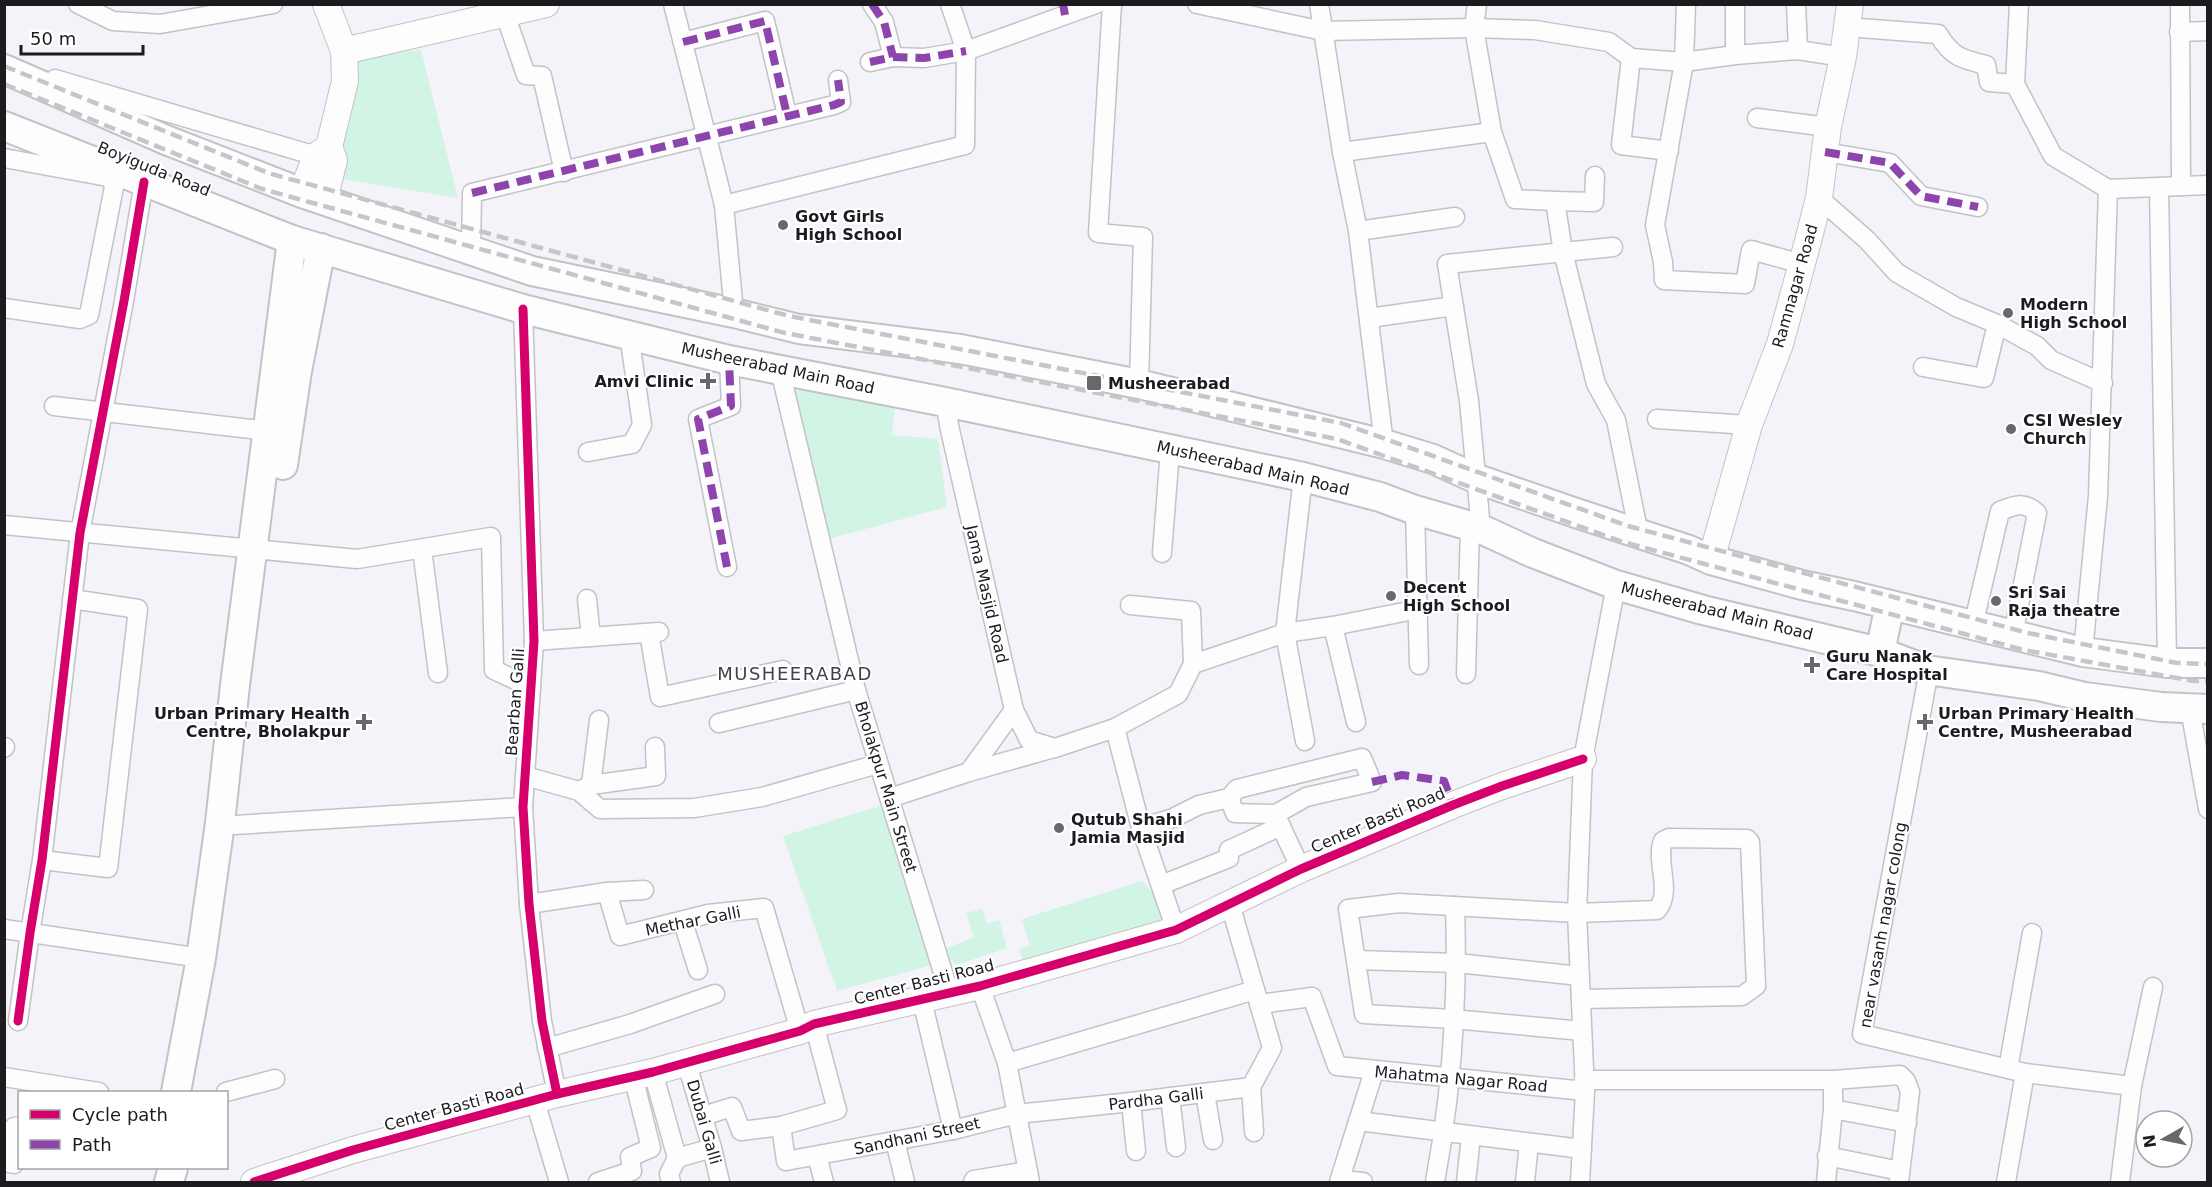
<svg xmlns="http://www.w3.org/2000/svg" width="2212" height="1187" viewBox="0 0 2212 1187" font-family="'DejaVu Sans',sans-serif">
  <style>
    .green { fill: #d2f4e5 }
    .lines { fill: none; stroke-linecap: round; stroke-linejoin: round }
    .street-casing { stroke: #c3c2c7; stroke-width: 21 }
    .secondary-casing { stroke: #c3c2c7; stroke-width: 28 }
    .primary-casing { stroke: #c3c2c7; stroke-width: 32 }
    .street { stroke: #fdfdfe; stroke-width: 18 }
    .secondary { stroke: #fdfdfe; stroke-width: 26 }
    .primary { stroke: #fdfdfe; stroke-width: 28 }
    .rail { stroke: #c6c6c8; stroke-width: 4.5; stroke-dasharray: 12 6; stroke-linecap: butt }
    .quiet { stroke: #8e44ad; stroke-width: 8; stroke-dasharray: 15 8; stroke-linecap: butt }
    .cycleway-casing { stroke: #fff; stroke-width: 13 }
    .cycleway { stroke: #d6006c; stroke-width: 9 }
    .poi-dot { fill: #68676c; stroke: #fff; stroke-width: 2 }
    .labels { text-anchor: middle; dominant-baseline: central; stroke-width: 4.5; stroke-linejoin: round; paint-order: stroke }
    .street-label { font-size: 16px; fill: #1c1b20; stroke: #fff }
    .poi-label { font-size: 16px; font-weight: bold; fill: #1c1b20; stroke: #fff; text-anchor: start }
    .neighbourhood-label { font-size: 18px; letter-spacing: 1.5px; fill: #423f49; stroke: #fff }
  </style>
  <rect width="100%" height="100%" fill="#f4f3fa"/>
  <g class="green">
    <path d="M421,50L458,198L335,178L356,56Z"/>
    <path d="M796,371L897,386L892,435L938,439L947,507L828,539L789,388Z"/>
    <path d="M882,805L932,965L837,991L783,836Z"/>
    <path d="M1142,881L1159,900L1165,921L1025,970L1019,948L1030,946L1022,919Z"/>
    <path d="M982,909L987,924L999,920L1007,948L956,965L943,950L974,937L966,913Z"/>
  </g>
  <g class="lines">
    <defs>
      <g id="street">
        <path d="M78,4L113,21L160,24L273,4"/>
        <path d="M673,4L724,205L734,313"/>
        <path d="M872,4L884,22L893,57"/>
        <path d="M1112,4L1098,233L1143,237L1139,384"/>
        <path d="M1197,4L1323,31L1474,28L1535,30L1609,42L1631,58L1684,62L1735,55L1798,50L1843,57"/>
        <path d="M1319,4L1342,152L1358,231L1384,444"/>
        <path d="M1477,4L1474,28L1492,132L1515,199L1555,201L1563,252L1596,384L1616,420L1639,535"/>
        <path d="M1686,4L1684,62L1655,225L1663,262L1664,280L1745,284L1751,250L1802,264"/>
        <path d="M1796,4L1798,50"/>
        <path d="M2180,4L2181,186"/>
        <path d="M505,14L526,75L542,76L564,172"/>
        <path d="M1847,27L1938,34C1952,57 1961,59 1986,65L1989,82L2015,84L2053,156L2108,189"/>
        <path d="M2179,32L2208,31"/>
        <path d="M683,42L765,21L787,115"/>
        <path d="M1735,55V4"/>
        <path d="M1631,58L1621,145L1669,151"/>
        <path d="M870,62L893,57L924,58L966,51L950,4"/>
        <path d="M55,79L316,156"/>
        <path d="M2015,84L2019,4"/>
        <path d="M1757,118L1828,127"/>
        <path d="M1342,152L1492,132"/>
        <path d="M1825,152L1890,163L1921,196L1978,207"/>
        <path d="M4,158L108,177L112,181L114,187L89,315L80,319L4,308"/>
        <path d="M2159,188L2167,663"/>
        <path d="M1819,198L1867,240L1897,273L1956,307L1997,324L2037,346L2051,360L2103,383"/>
        <path d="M1555,201L1594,202L1595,176"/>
        <path d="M724,205L965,145L966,51L1096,4"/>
        <path d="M1358,231L1455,217"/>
        <path d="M471,249L472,193L834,105L841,102L838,80"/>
        <path d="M523,309L534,641L523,807L529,904L542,1021L557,1094"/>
        <path d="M1369,318L1454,306"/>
        <path d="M1923,367L1984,378L1997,324"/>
        <path d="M780,370L856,690L949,992"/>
        <path d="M945,402L950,430L1014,710L969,772"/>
        <path d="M54,406L268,431"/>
        <path d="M1657,419L1749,425"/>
        <path d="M588,452L632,444L642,425L629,334"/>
        <path d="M1303,477L1285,633L1305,741"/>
        <path d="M1415,510L1419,665"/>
        <path d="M4,525L357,559L491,537L494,670L531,687"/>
        <path d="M1481,529L1469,401L1447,264L1613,247"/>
        <path d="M422,549L438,673"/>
        <path d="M1162,553L1170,450"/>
        <path d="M727,567L698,419L731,406L729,360"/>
        <path d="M587,599L591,637"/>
        <path d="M1130,605L1191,611L1193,664"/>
        <path d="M1333,626L1356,722"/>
        <path d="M1973,626L2000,511C2015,505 2024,501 2037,513L2013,635"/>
        <path d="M649,633L660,697L783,670"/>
        <path d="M534,641L659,632"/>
        <path d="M2083,652L2098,496L2108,189L2208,185"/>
        <path d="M1929,670L1862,1034L2025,1073L2132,1086"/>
        <path d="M1466,674L1470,526"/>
        <path d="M2190,709L2208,809"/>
        <path d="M1014,710L1029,740L1055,748L1115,728L1178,694L1193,664L1285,633L1333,626L1419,609"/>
        <path d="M719,723L856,690"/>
        <path d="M1115,728L1141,828L1176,930"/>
        <path d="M4,748L5,747"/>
        <path d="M525,776L579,791L600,809L694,808L762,797L878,764"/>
        <path d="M591,785L599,720"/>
        <path d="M579,791L591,785L656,776L655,747"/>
        <path d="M890,798L969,772L1054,748"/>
        <path d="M1276,816L1301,869"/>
        <path d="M235,825L523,807"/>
        <path d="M1141,828L1173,818L1199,805L1229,798L1235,813L1276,814L1306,797L1372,782L1362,758L1237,789L1229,798"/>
        <path d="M42,860L108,868L138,609L72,599"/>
        <path d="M1161,885L1229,858V850L1281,826"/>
        <path d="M607,892L644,890"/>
        <path d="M529,904L607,892L620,936L708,914L764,908L800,1031"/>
        <path d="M683,922L698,970"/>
        <path d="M4,929L201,958"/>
        <path d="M1356,960L1457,963L1580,976"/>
        <path d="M980,986L1007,1063L1030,1182"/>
        <path d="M1581,999L1742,996L1756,986L1750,842L1747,839L1669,838L1663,841C1655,862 1673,891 1657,910L1577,913L1399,903L1348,909L1364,1014L1453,1019L1582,1031"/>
        <path d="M922,1000L953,1130"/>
        <path d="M1259,1004L1312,997L1337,1066L1585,1091"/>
        <path d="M18,1021L30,933L42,860L80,533L124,301L144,182"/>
        <path d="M547,1048L630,1024L715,994"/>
        <path d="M686,1061L712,1148L720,1182"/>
        <path d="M1007,1063L1255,990"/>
        <path d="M2008,1069L2032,933"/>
        <path d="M653,1072L677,1158"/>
        <path d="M4,1077L99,1092"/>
        <path d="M1584,1080H1833L1900,1075L1906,1081L1910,1092L1899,1182"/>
        <path d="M1251,1087L1254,1132"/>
        <path d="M226,1092L275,1079"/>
        <path d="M1205,1093L1213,1140"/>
        <path d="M1170,1097L1176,1147"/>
        <path d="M535,1101L559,1182"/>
        <path d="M1131,1102L1136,1151"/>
        <path d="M1833,1109L1907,1123"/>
        <path d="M703,1116L732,1107L741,1131L781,1126L837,1110L814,1024"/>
        <path d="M1358,1121L1582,1149"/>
        <path d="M781,1126L786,1161L953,1130L1017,1114L1131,1102L1251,1087L1272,1048L1230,904"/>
        <path d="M895,1141L905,1182"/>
        <path d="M817,1156L824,1182"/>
        <path d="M1827,1156L1900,1171"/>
        <path d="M4,1162L14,1164V1127L20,1126"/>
        <path d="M1340,1180L1363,1182"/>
        <path d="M598,1182L632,1171L630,1157L651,1148L633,1076"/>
        <path d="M671,1182L669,1174L677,1158L712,1148"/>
        <path d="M973,1182L974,1180L1028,1171"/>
        <path d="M1339,1182L1374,1071"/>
        <path d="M1435,1182C1452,1091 1458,999 1455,906"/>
        <path d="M1466,1182L1471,1136"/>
        <path d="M1525,1182L1529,1143"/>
        <path d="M1580,1182L1585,1091L1577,913L1583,759L1616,585"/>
        <path d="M1826,1182L1833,1109V1080"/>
        <path d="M2006,1182L2025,1073"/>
        <path d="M2120,1182L2132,1086L2153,987"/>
      </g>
      <g id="secondary">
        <path d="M326,4L344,51L345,81L329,147"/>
        <path d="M344,51L546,4"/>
        <path d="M302,193L316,156L329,147"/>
        <path d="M324,200L334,160L329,147"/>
        <path d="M1711,560L1749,425L1780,344L1807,245L1819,198L1828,127L1843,57L1850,4"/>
        <path d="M254,1182L353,1150L557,1094L653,1072L800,1031L814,1024L980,986L1176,930L1301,869L1453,805L1502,786L1583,759"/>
      </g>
      <g id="primary">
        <path d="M4,69L166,140L302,193L532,271L734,313L799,329L960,349L1139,384L1384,444L1433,459L1477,479L1576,513L1689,550L1711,560L1802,585L1854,596L2083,652L2167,663H2208"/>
        <path d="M4,126L292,240L523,309L729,360L945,402L1303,477L1380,497L1415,510L1481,529L1533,553L1616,585L1703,610L1880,652L1927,670L2039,686L2085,697L2161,707L2208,709"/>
        <path d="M283,465L297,371L321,248"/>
        <path d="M1880,652L1890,605"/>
        <path d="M176,1092L201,958L220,823L235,685L292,240"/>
        <path d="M169,1182L173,1168"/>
      </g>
    </defs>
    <use href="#street" class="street-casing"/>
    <use href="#secondary" class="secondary-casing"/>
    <use href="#primary" class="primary-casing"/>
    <use href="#street" class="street"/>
    <use href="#secondary" class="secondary"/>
    <use href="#primary" class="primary"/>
    <g class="rail">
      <path d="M4,66L268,173L789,316L1341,423L1628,526L2028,633L2177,663L2208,664"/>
      <path d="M4,84L262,189L785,333L1337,439L1623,542L2024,650L2193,681H2208"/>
    </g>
    <g class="quiet">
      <path d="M872,4L884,22L893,57"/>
      <path d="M1063,4L1065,15"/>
      <path d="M683,42L765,21L787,115"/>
      <path d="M870,62L893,57L924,58L966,51"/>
      <path d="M1825,152L1890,163L1921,196L1978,207"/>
      <path d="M472,193L834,105L841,102L838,80"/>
      <path d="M727,567L698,419L731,406L729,360"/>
      <path d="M1372,782L1402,775L1444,781L1453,805"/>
    </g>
    <defs>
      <g id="cycleway">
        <path d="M523,309L534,641L523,807L529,904L542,1021L557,1094"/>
        <path d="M18,1021L30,933L42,860L80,533L124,301L144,182"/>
        <path d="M254,1182L353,1150L557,1094L653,1072L800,1031L814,1024L980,986L1176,930L1301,869L1453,805L1502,786L1583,759"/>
      </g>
    </defs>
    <use href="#cycleway" class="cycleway-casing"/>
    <use href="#cycleway" class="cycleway"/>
  </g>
  <g class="poi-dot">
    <circle cx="783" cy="225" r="6"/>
    <circle cx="2008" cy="313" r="6"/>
    <path d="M705 372h6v6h6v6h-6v6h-6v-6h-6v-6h6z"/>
    <rect x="1086" y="375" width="16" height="16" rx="3"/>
    <circle cx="2011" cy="429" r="6"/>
    <circle cx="1391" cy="596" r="6"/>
    <circle cx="1996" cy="601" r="6"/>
    <path d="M1809 656h6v6h6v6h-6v6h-6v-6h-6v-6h6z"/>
    <path d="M361 713h6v6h6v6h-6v6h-6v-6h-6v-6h6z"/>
    <path d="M1922 713h6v6h6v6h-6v6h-6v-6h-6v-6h6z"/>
    <circle cx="1059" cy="828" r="6"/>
  </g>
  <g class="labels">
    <g class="street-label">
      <text transform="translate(154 169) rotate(22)">Boyiguda Road</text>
      <text transform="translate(1795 286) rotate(-74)">Ramnagar Road</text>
      <text transform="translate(778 368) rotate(12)">Musheerabad Main Road</text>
      <text transform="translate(1253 468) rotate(13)">Musheerabad Main Road</text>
      <text transform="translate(987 594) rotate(77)">Jama Masjid Road</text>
      <text transform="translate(1717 611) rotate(14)">Musheerabad Main Road</text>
      <text transform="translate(515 702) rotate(-86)">Bearban Galli</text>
      <text transform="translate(886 787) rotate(73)">Bholakpur Main Street</text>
      <text transform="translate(1378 820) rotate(-23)">Center Basti Road</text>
      <text transform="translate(693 921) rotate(-11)">Methar Galli</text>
      <text transform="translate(1883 925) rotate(-80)">near vasanh nagar colong</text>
      <text transform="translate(924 982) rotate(-14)">Center Basti Road</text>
      <text transform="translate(1461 1079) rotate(5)">Mahatma Nagar Road</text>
      <text transform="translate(1156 1099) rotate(-7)">Pardha Galli</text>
      <text transform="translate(454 1107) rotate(-15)">Center Basti Road</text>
      <text transform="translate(704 1122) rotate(74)">Dubai Galli</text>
      <text transform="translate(917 1136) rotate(-12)">Sandhani Street</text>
    </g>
    <g class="poi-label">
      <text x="795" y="216">Govt Girls<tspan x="795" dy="18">High School</tspan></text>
      <text x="2020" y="304">Modern<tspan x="2020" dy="18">High School</tspan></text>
      <text x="694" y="381" text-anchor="end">Amvi Clinic</text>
      <text x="1108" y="383">Musheerabad</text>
      <text x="2023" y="420">CSI Wesley<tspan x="2023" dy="18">Church</tspan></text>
      <text x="1403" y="587">Decent<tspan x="1403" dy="18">High School</tspan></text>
      <text x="2008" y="592">Sri Sai<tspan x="2008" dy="18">Raja theatre</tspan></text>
      <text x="1826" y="656">Guru Nanak<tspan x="1826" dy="18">Care Hospital</tspan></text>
      <text x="350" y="713" text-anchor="end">Urban Primary Health<tspan x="350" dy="18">Centre, Bholakpur</tspan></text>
      <text x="1938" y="713">Urban Primary Health<tspan x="1938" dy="18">Centre, Musheerabad</tspan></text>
      <text x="1071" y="819">Qutub Shahi<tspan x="1071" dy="18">Jamia Masjid</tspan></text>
    </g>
    <g class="neighbourhood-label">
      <text x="795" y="673">MUSHEERABAD</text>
    </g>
  </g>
  <rect width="2212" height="1187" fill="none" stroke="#1c1b20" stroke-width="12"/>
  <rect x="18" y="1091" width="210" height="78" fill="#ffffff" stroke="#a4a4a6" stroke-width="1.5"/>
  <rect x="30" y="1110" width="30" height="9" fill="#d6006c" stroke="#a4a4a6" stroke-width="1.5"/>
  <text x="72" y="1121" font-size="18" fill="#1c1b20">Cycle path</text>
  <rect x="30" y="1140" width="30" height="9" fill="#8e44ad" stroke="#a4a4a6" stroke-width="1.5"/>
  <text x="72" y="1151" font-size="18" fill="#1c1b20">Path</text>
  <g transform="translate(2164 1139) rotate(261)"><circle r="28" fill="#ffffff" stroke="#a4a4a6" stroke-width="1.5"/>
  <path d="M0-4.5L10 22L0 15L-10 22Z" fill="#68676c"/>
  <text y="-9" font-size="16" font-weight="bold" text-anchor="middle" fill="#1c1b20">N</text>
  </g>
  <path d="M21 45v9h122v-9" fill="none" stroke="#1c1b20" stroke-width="3"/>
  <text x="30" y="45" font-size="18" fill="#1c1b20" stroke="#ffffff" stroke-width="4.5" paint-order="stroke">50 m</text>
</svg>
